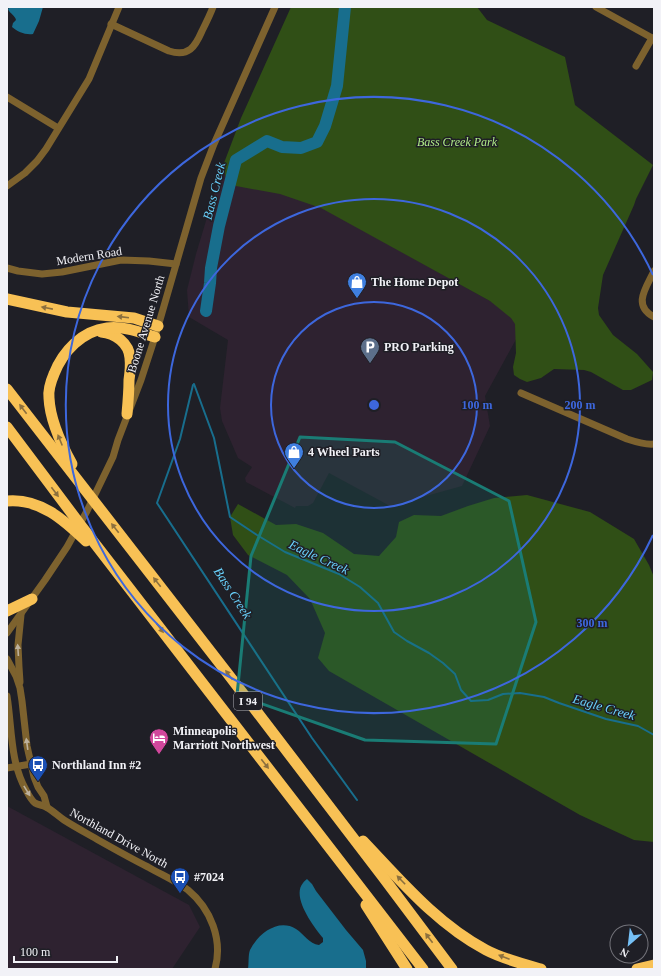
<svg xmlns="http://www.w3.org/2000/svg" width="661" height="976" viewBox="0 0 661 976" font-family="Georgia,serif">
  <style>
    .commercial { fill: #2e2230 }
    .green { fill: #304f16 }
    .water { fill: #186e8d }
    .lines { fill: none; stroke-linecap: round; stroke-linejoin: round }
    .stream { stroke: #186e8d; stroke-width: 2 }
    .river { stroke: #186e8d; stroke-width: 12 }
    .minor { stroke: #7d622e; stroke-width: 7 }
    .highway { stroke: #f8c155; stroke-width: 11 }
    .oneway { fill: #8c703e }
    .oneway2 { fill: #bdb19d }
    .marked { fill: #1a7c75; fill-opacity: 0.2; stroke: #1a7c75; stroke-width: 3; stroke-linejoin: round }
    .ring { fill: none; stroke: #3d67dd; stroke-width: 2 }
    .labels { text-anchor: middle; dominant-baseline: central; stroke-width: 3; stroke-linejoin: round; paint-order: stroke }
    .shield { fill: #1f1f26; stroke: #b3b3b8; stroke-width: 1 }
    .shield-label { font-size: 11px; font-weight: bold; fill: #f2f2f7 }
    .park-label { font-size: 12px; font-style: italic; fill: #b0eb88; stroke: #1f1f26 }
    .street-label { font-size: 12px; fill: #f2f2f7; stroke: #1f1f26 }
    .poi-label { font-size: 12px; font-weight: bold; fill: #f2f2f7; stroke: #1f1f26; text-anchor: start }
    .water-label { font-size: 13px; font-style: italic; fill: #69d2fd; stroke: #1f1f26 }
    .centre { fill: #3d67dd; stroke: #1f1f26; stroke-width: 2 }
    .ring-label { font-size: 12px; text-anchor: middle; font-weight: bold; fill: #3d67dd; stroke: #1f1f26; stroke-width: 3; stroke-linejoin: round; paint-order: stroke }
  </style>
  <rect width="100%" height="100%" fill="#1f1f26"/>
  <g class="commercial">
    <path d="M221,171L276,182L526,321L485,396L490,426L462,486L390,506L329,473L313,503L308,506H296L295,508L246,482L245,478L252,467L238,458L222,421L220,408L228,340L189,317L187,290L196,254Z"/>
    <path d="M7,806L189,905L200,927L172,969H7Z"/>
  </g>
  <g class="green">
    <path d="M291,7H477L487,20L565,57L575,105L653,165L636,199L634,205L603,275L598,308L599,315L613,335L637,354L653,372L652,380L631,390H623L591,372L584,370L554,369L541,378L527,382L520,379L514,375L513,367L516,353L515,324L511,318L490,301L321,208L280,194L236,186L227,180L224,172L221,171L241,118Z"/>
    <path d="M527,495L590,512L634,539L649,565L654,577V842L634,840L580,815L329,671L318,658L325,633L310,599L287,575L248,555L233,535L230,517L238,504L276,525L296,524L323,533L354,554L379,556L396,537L399,522L414,515L441,516L468,506L494,498Z"/>
  </g>
  <g class="water">
    <path d="M12,7H43L39,21L33,34C25,35 18,32 12,27L13,23L16,20C15,15 10,14 8,9L9,8H11Z"/>
    <path d="M307,879L312,884L316,891L346,930L363,950L366,961V969H248C249,963 248,955 250,950C258,934 278,918 296,929C304,934 309,944 319,945L323,942V938C314,927 291,897 303,883C304,881 306,880 307,879Z"/>
  </g>
  <g class="lines">
    <g class="stream">
      <path d="M194,384L214,438L230,517L257,535L285,552L339,574L360,587L378,603L394,632L407,641L429,653L443,663L455,674L461,690L471,701L488,700L503,694L520,693L544,697L559,703L606,719L638,726L654,735"/>
      <path d="M193,385L180,439L157,503L312,738L357,800"/>
    </g>
    <path class="river" d="M206,311L210,283L211,268L219,226L236,160L267,141L282,147L301,148L317,142L325,126L337,86L345,7"/>
    <g class="minor">
      <path d="M596,7L654,39"/>
      <path d="M111,24L169,51C189,57 195,47 202,31C206,23 210,15 213,7"/>
      <path d="M636,66L652,38"/>
      <path d="M7,97L58,128"/>
      <path d="M7,186L25,173L37,161L46,149L89,79L119,7"/>
      <path d="M7,268L18,271L42,274L62,272L121,260L149,261L176,264"/>
      <path d="M654,271C646,288 632,305 654,317"/>
      <path d="M521,393L627,439C636,442 645,445 654,444"/>
      <path d="M7,633L45,580L67,547L87,511L113,457L118,440L141,380L155,337L201,178L214,144L275,7"/>
      <path d="M7,659L16,676L20,688L22,701L27,746L34,777L38,787L44,796L47,807"/>
      <path d="M20,682L19,667L18,645L21,615"/>
      <path d="M7,696C12,727 10,762 26,790C28,794 31,800 35,803C38,805 43,805 46,807C52,810 58,816 64,820C75,827 88,834 100,841C116,850 132,859 148,867C162,875 176,881 188,890C211,909 223,940 215,969"/>
      <path d="M7,768L31,764"/>
    </g>
    <g class="highway">
      <path d="M7,299L67,312L134,318L158,326"/>
      <path d="M101,332C115,333 129,343 130,358C131,366 130,373 129,380C129,392 128,403 127,414"/>
      <path d="M7,389L228,674L383,877L452,969"/>
      <path d="M7,427L79,523L423,969"/>
      <path d="M72,464C61,444 50,421 49,398C48,390 51,381 54,374C63,351 82,331 107,328C124,326 139,332 155,337"/>
      <path d="M7,501C40,498 64,520 86,541"/>
      <path d="M7,611L32,599"/>
      <path d="M363,841C401,881 437,924 486,950C503,959 523,964 541,969"/>
      <path d="M366,905L407,969"/>
      <path d="M637,969L654,965"/>
    </g>
  </g>
  <defs><path id="oneway-solid" d="M-6-.8H1V-3.2L6.5 0L1 3.2V.8H-6Z"/></defs>
  <g class="oneway">
    <use href="#oneway-solid" transform="translate(47 308) rotate(-169)"/>
    <use href="#oneway-solid" transform="translate(123 317) rotate(-173)"/>
    <use href="#oneway-solid" transform="translate(23 409) rotate(-127)"/>
    <use href="#oneway-solid" transform="translate(60 440) rotate(-112)"/>
    <use href="#oneway-solid" transform="translate(55 492) rotate(53)"/>
    <use href="#oneway-solid" transform="translate(115 528) rotate(-128)"/>
    <use href="#oneway-solid" transform="translate(157 582) rotate(-128)"/>
    <use href="#oneway-solid" transform="translate(160 628) rotate(53)"/>
    <use href="#oneway-solid" transform="translate(229 675) rotate(-127)"/>
    <use href="#oneway-solid" transform="translate(265 764) rotate(52)"/>
    <use href="#oneway-solid" transform="translate(401 880) rotate(-134)"/>
    <use href="#oneway-solid" transform="translate(429 938) rotate(-127)"/>
    <use href="#oneway-solid" transform="translate(504 957) rotate(-159)"/>
  </g>
  <g class="oneway2">
    <use href="#oneway-solid" transform="translate(18 650) rotate(-94)"/>
    <use href="#oneway-solid" transform="translate(27 744) rotate(-98)"/>
    <use href="#oneway-solid" transform="translate(27 791) rotate(58)"/>
  </g>
  <path class="marked" d="M300,437L395,442L509,501L536,622L496,744L365,740L237,695L251,556Z"/>
  <g class="ring">
    <circle cx="374" cy="405" r="103"/>
    <circle cx="374" cy="405" r="206"/>
    <path d="M653 535A308 308 0 1 1 653 275"/>
  </g>
  <defs>
    <symbol id="shop-pin" viewBox="-11 -11 22 30"><path d="M0 17L-7.5 6A9.5 9.5 0 1 1 7.5 6Z" fill="#3f7fe0" stroke="#1f1f26"/><path d="M-5-2.5h2.3a2.7 3.5 0 0 1 5.4 0H5L5.5 6h-11ZM-1.5-2.5h3a1.5 2.3 0 0 0-3 0Z" fill="#fff"/></symbol>
    <symbol id="parking-pin" viewBox="-11 -11 22 30"><path d="M0 17L-7.5 6A9.5 9.5 0 1 1 7.5 6Z" fill="#5c6f8a" stroke="#1f1f26"/><path d="M-3.5-5.5H1a3.5 3.5 0 0 1 0 7H-1V5.5H-3.5ZM-1-3.4V-.6H.8a1.4 1.4 0 0 0 0-2.8Z" fill="#fff"/></symbol>
    <symbol id="hotel-pin" viewBox="-11 -11 22 30"><path d="M0 17L-7.5 6A9.5 9.5 0 1 1 7.5 6Z" fill="#d1479c" stroke="#1f1f26"/><path d="M-6-4.5h1.5V1H6V5H4.5V3h-9V5H-6ZM-4 0a1.8 1.8 0 1 1 3.6 0ZM.5 0V-2.5h3Q6-2.5 6 0Z" fill="#fff"/></symbol>
    <symbol id="bus-pin" viewBox="-11 -11 22 30"><path d="M0 17L-7.5 6A9.5 9.5 0 1 1 7.5 6Z" fill="#1a4fb4" stroke="#1f1f26"/><path d="M-5-6H5V4H4V6H2V4H-2V6H-4V4H-5ZM-3.5-4V0h7V-4ZM-3.5 1.2v1.5H-2V1.2ZM2 1.2v1.5H3.5V1.2Z" fill="#fff"/></symbol>
  </defs>
  <g fill-rule="evenodd">
    <use href="#shop-pin" x="346" y="271" width="22" height="30"/>
    <use href="#parking-pin" x="359" y="336" width="22" height="30"/>
    <use href="#shop-pin" x="283" y="441" width="22" height="30"/>
    <use href="#hotel-pin" x="148" y="727" width="22" height="30"/>
    <use href="#bus-pin" x="27" y="754" width="22" height="30"/>
    <use href="#bus-pin" x="169" y="866" width="22" height="30"/>
  </g>
  <g class="labels">
    <rect class="shield" x="234" y="692" width="28" height="18" rx="3"/>
    <g class="shield-label">
      <text x="248" y="701">I 94</text>
    </g>
    <g class="park-label">
      <text x="457" y="142">Bass Creek Park</text>
    </g>
    <g class="street-label">
      <text transform="translate(89 256) rotate(-9)">Modern Road</text>
      <text transform="translate(146 324) rotate(-73)">Boone Avenue North</text>
      <text transform="translate(119 838) rotate(29)">Northland Drive North</text>
    </g>
    <g class="poi-label">
      <text x="371" y="282">The Home Depot</text>
      <text x="384" y="347">PRO Parking</text>
      <text x="308" y="452">4 Wheel Parts</text>
      <text x="173" y="731">Minneapolis<tspan x="173" dy="14">Marriott Northwest</tspan></text>
      <text x="52" y="765">Northland Inn #2</text>
      <text x="194" y="877">#7024</text>
    </g>
    <g class="water-label">
      <text transform="translate(214 191) rotate(-76)">Bass Creek</text>
      <text transform="translate(319 557) rotate(25)">Eagle Creek</text>
      <text transform="translate(233 593) rotate(57)">Bass Creek</text>
      <text transform="translate(604 707) rotate(16)">Eagle Creek</text>
    </g>
  </g>
  <circle cx="374" cy="405" r="6" class="centre"/>
  <g class="ring-label">
    <text x="477" y="409">100 m</text>
    <text x="580" y="409">200 m</text>
    <text x="592" y="627">300 m</text>
  </g>
  <rect width="661" height="976" fill="none" stroke="#f2f2f7" stroke-width="16"/>
  <g transform="translate(629 944) rotate(208)"><circle r="19" fill="#1f1f26" stroke="#73737a"/>
  <path d="M0-3L7 15L0 10L-7 15Z" fill="#75c0f6"/>
  <text y="-6" font-size="11" font-weight="bold" text-anchor="middle" fill="#f2f2f7">N</text>
  </g>
  <path d="M14 956v6h103v-6" fill="none" stroke="#f2f2f7" stroke-width="2"/>
  <text x="20" y="956" font-size="12" fill="#f2f2f7" stroke="#1f1f26" stroke-width="3" paint-order="stroke">100 m</text>
</svg>
